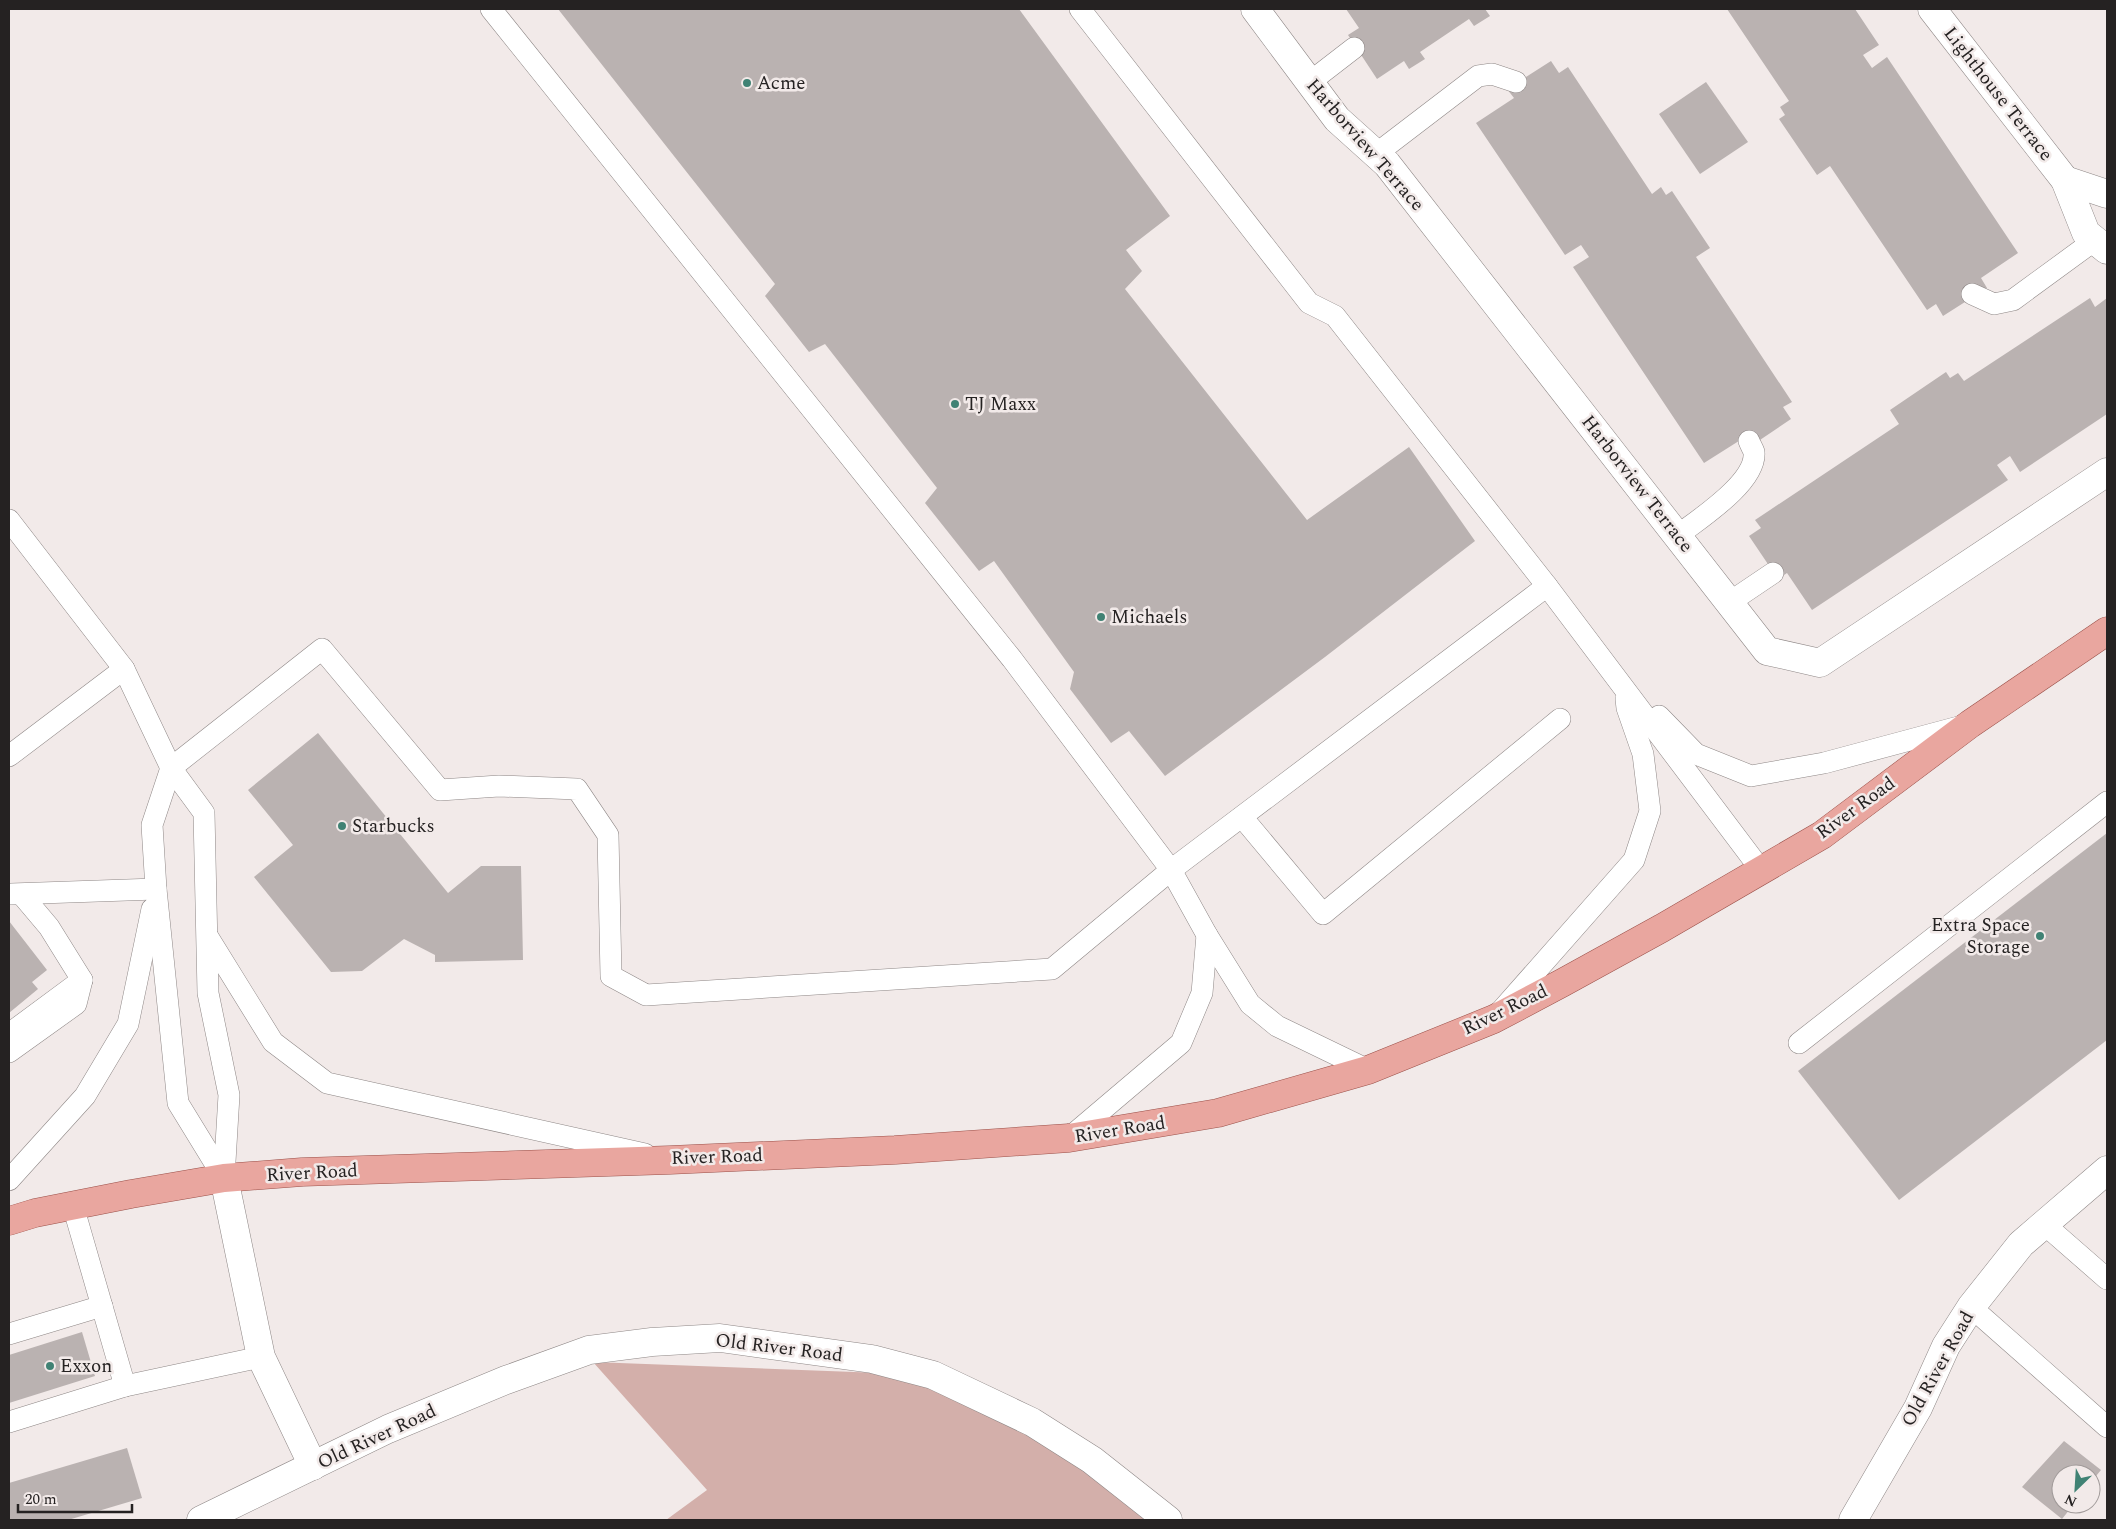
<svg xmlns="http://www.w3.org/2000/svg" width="2116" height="1529" viewBox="0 0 2116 1529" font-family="Spectral,serif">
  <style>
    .green { fill: #d3afaa }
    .building { fill: #bab2b1 }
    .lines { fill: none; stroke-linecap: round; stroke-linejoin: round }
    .service-casing { stroke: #8e8786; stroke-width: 22 }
    .minor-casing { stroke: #8e8786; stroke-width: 29 }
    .primary-casing { stroke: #9b514a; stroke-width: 29 }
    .service { stroke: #fff; stroke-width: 21 }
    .minor { stroke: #fff; stroke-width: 28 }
    .primary { stroke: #e9a69f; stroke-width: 28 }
    .poi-dot { fill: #408274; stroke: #f2eae9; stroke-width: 2 }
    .labels { text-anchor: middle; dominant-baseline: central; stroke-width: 5; stroke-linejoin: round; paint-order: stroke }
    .poi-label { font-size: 19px; fill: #252222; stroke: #f2eae9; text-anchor: start }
    .street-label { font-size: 19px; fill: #252222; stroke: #f2eae9 }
  </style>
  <rect width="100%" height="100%" fill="#f2eae9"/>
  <path class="green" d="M593,1362L933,1375L1170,1520H666L707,1490Z"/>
  <g class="building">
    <path d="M558,9H1019L1170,216L1126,250L1142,271L1125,289L1307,520L1409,447L1475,541L1325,657L1165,776L1129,731L1111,743L1070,689L1074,672L994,561L979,571L925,503L937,488L825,344L809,352L765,296L775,284Z"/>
    <path d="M1346,9H1485L1490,16L1474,26L1469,19L1420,52L1425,59L1409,69L1404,61L1377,79L1348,35L1359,28Z"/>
    <path d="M1727,9H1855L1879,45L1863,55L1872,68L1887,57L2018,253L1981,278L1987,288L1943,316L1936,304L1927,310L1830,166L1817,175L1779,119L1785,115L1780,107L1789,101Z"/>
    <path d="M1551,61L1559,73L1568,67L1652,194L1661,187L1666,195L1672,191L1710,248L1696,257L1792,402L1783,407L1791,419L1748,448L1742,439L1704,463L1573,267L1589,257L1581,245L1565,255L1476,123L1514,98L1507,89Z"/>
    <path d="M1706,82L1748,142L1700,174L1659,114Z"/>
    <path d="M2090,298L2095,307L2107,298V414L2020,472L2010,456L1997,465L2008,480L1812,610L1787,573L1778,579L1749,536L1761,528L1755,520L1899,424L1890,410L1946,372L1950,378L1958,373L1964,381Z"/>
    <path d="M318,733L448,893L481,866H521L523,960L435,962V955L404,939L362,971L331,972L254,877L293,845L248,790Z"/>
    <path d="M2107,833V1040L1899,1200L1798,1071Z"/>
    <path d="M9,921L47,970L32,982L38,989L9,1013Z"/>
    <path d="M82,1332L95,1376L9,1403V1355Z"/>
    <path d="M2064,1441L2101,1470L2091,1482V1474H2061V1504H2074L2062,1519L2022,1487Z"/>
    <path d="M127,1448L142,1498L68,1520H9V1483Z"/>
  </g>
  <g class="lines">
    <defs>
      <g id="service">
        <path d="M491,9L1012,659L1171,870L1207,935L1250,1004L1277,1026L1368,1070"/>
        <path d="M1080,9L1309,303L1335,316L1547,586L1761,870"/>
        <path d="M1310,82L1354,48"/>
        <path d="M1376,154L1478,76L1492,74L1516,82"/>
        <path d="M1972,294L1994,304L2013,300L2095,240"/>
        <path d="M9,520L124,669L171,768L204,813L208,993L229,1095L224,1178"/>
        <path d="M1677,536C1699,519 1757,482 1754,452C1753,449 1750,444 1749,441"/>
        <path d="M1730,602L1773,573"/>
        <path d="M1659,716L1696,754L1751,776L1824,763L1962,726"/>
        <path d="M9,756L124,669"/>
        <path d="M1242,817L1323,914L1560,719"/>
        <path d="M11,894L156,889"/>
        <path d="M208,937L273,1042L327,1083L645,1154"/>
        <path d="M1500,1012L1634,860L1650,811L1643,754L1627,708L1626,699"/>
        <path d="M9,1034L82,980"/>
        <path d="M1799,1043L2107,802"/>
        <path d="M9,1052L76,1004L82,980L49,927L22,895"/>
        <path d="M1069,1138L1181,1043L1202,993L1207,935"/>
        <path d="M224,1178L178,1103L156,889L152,825L171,768L322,649L440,790L499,786L577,789L608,835L611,976L646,995L1052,969L1171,870L1547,586"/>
        <path d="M9,1180L85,1096L128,1024L152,909"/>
        <path d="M2044,1224L2107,1279"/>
        <path d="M1971,1307L2107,1427"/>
        <path d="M9,1334L102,1306"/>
        <path d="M125,1386L261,1357"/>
        <path d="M9,1422L125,1386L73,1206"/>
      </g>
      <g id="minor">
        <path d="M1255,9L1337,119L1387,164L1767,651L1820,663L2107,472"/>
        <path d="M1932,9L2065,180L2086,233L2107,250"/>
        <path d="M2065,180L2107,194"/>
        <path d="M224,1178L261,1357L313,1466"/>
        <path d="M201,1520L388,1429L506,1380L589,1350L652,1342L720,1338L872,1359L933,1375L1032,1422L1092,1460L1168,1520"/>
        <path d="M1853,1520L1918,1408L1946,1346L1971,1307L2021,1244L2107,1170"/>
      </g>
      <path id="primary" d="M9,1221L35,1213L131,1194L224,1178L302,1172L670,1160L895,1150L1069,1138L1218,1113L1368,1070L1494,1019L1562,983L1662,928L1822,835L1970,724L2107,631"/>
    </defs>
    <use href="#service" class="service-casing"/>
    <use href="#minor" class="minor-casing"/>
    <use href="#primary" class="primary-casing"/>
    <use href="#service" class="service"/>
    <use href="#minor" class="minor"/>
    <use href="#primary" class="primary"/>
  </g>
  <g class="poi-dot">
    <circle cx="747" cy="83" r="5"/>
    <circle cx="955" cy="404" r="5"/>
    <circle cx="1101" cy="617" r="5"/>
    <circle cx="342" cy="826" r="5"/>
    <circle cx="2040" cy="936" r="5"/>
    <circle cx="50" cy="1366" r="5"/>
  </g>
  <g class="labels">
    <g class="poi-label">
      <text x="757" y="83">Acme</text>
      <text x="965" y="404">TJ Maxx</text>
      <text x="1111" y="617">Michaels</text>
      <text x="352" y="826">Starbucks</text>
      <text x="2030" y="925" text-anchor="end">Extra Space<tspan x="2030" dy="22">Storage</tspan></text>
      <text x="60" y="1366">Exxon</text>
    </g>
    <g class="street-label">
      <text transform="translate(1998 94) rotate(52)">Lighthouse Terrace</text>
      <text transform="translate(1365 145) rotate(49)">Harborview Terrace</text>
      <text transform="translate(1637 484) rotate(52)">Harborview Terrace</text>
      <text transform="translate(1856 808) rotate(-36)">River Road</text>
      <text transform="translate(1505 1010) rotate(-26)">River Road</text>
      <text transform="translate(1120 1130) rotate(-9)">River Road</text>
      <text transform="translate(717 1157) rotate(-2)">River Road</text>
      <text transform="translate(312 1173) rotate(-3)">River Road</text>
      <text transform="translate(779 1348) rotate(7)">Old River Road</text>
      <text transform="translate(1938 1369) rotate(-61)">Old River Road</text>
      <text transform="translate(377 1437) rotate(-25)">Old River Road</text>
    </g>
  </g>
  <rect width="2116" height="1529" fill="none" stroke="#252222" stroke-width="20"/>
  <g transform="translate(2076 1489) rotate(205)"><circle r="24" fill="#f2eae9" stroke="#a09a99"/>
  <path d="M0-4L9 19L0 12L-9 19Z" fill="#408274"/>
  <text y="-8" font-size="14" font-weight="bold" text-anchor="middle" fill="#252222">N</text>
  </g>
  <path d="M18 1504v8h114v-8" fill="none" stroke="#252222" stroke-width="2.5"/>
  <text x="25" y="1504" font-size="15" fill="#252222" stroke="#f2eae9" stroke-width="4" paint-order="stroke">20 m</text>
</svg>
